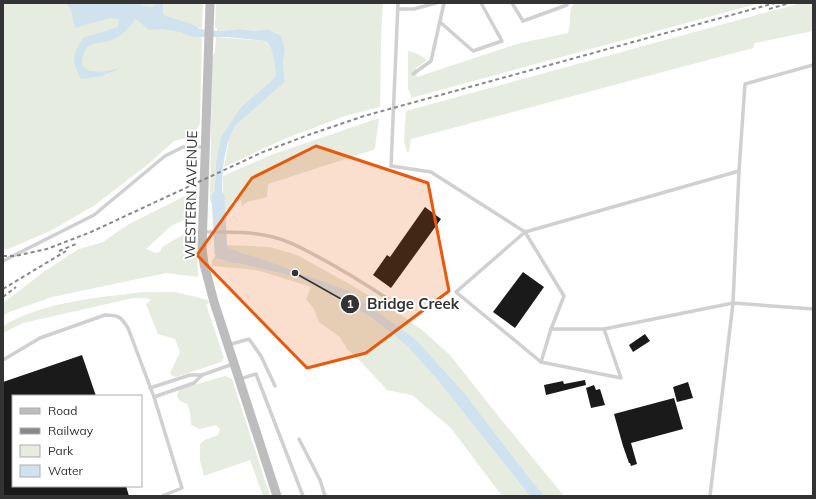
<svg xmlns="http://www.w3.org/2000/svg" width="816" height="499" viewBox="0 0 816 499" font-family="Mulish,sans-serif">
  <style>
    .green { fill: #e6ecdf }
    .water { fill: #cfe2ee }
    .lines { fill: none; stroke-linecap: round; stroke-linejoin: round }
    .river { stroke: #cfe2ee; stroke-width: 13 }
    .building { fill: #1a1a1a }
    .lane { stroke: #d0d0d0; stroke-width: 3.5 }
    .secondary { stroke: #bdbdbd; stroke-width: 9 }
    .rail { stroke: #888; stroke-width: 2; stroke-dasharray: 4 3; stroke-linecap: butt }
    .marked { fill: #e8590c; fill-opacity: 0.2; stroke: #e8590c; stroke-width: 3; stroke-linejoin: round }
    .labels { text-anchor: middle; dominant-baseline: central; stroke-width: 4; stroke-linejoin: round; paint-order: stroke }
    .street-label { font-size: 14px; fill: #333; stroke: #fff }
    .leader { fill: none; stroke: #333; stroke-width: 1.5 }
    .callout-dot { fill: #333; stroke: #fff; stroke-width: 1.5 }
    .mark-label { font-size: 12px; text-anchor: middle; font-weight: bold; fill: #fff }
    .callout-label { font-size: 15px; text-anchor: middle; font-weight: bold; fill: #333; stroke: #fff; stroke-width: 4; stroke-linejoin: round; paint-order: stroke }
  </style>
  <rect width="100%" height="100%" fill="#fff"/>
  <g class="green">
    <path d="M3,3H203L202,29L198,27L197,37H201L202,40L200,123L194,136L174,141L147,165L95,205L50,231L8,249H3Z"/>
    <path d="M216,3H383C380,38 381,72 380,107L345,116L284,139L224,167L230,136L235,126L285,82L283,65L285,50L268,29L256,31L240,29L217,31V28H215Z"/>
    <path d="M574,3H760L411,98L410,92L408,89V51L418,54L427,60L416,68L417,77L517,44L568,33C572,21 567,14 574,3Z"/>
    <path d="M801,3H813V31L755,43L753,48L411,139L409,152H407L404,141L406,111Z"/>
    <path d="M216,37L266,41L273,52L276,75L270,82L242,106L216,164L214,209L210,200L212,57L215,52Z"/>
    <path d="M379,118L375,148L373,150L268,184L267,197L247,202L242,206L241,200L232,201L231,210H226L223,220L222,218L223,176L271,155Z"/>
    <path d="M197,188V207L190,210V217L171,226L146,249L156,253L161,251L162,247L188,232L189,228L192,225L196,226L198,277L166,273L52,297L9,312L3,316V303L45,271L79,249L103,242L129,224L193,192L194,190Z"/>
    <path d="M226,245L270,247L297,255L351,285L404,317L422,330L450,355L491,407L564,496H545L531,480L465,394L347,290L257,257L222,248Z"/>
    <path d="M214,258L297,277L329,291L373,319L406,345L436,378L530,496H502L451,428L412,395L387,390L362,363L347,349L340,337L319,322L314,309L306,299L311,287L260,271L247,269L212,266V260Z"/>
    <path d="M144,292H175L208,300L209,303L206,304L224,358L221,362L176,377L171,375L170,373L180,352L175,339L158,334L146,304L151,300L147,298H133L23,323L3,333V326C45,301 97,298 144,292Z"/>
    <path d="M225,376L232,379L270,496H263L250,460L204,476L200,461V444L205,440L218,435L220,429L216,425L200,429L191,425L190,411L187,404L180,401L177,397L178,392L180,389Z"/>
  </g>
  <g class="water">
    <path d="M66,3H137L144,6L154,7L156,3H163V15L194,25L200,29L218,31L240,29L256,31L268,29L281,36L285,50L283,65L285,82L235,126C220,153 222,188 222,218L214,208L216,164L221,137L242,106L270,82L276,75C274,63 275,51 266,41L227,37H193L180,32L162,29L149,30L141,23L135,19C129,28 124,34 114,39C97,47 83,37 82,65L89,71L102,72L121,68L102,76L81,79C71,60 72,56 83,38L118,27L119,19L110,18L75,28L71,10Z"/>
    <path d="M222,248L257,257L347,290L416,340L465,394L531,480L545,496H530L436,378L406,345L373,319L329,291L297,277L214,258Z"/>
  </g>
  <g class="lines">
    <path class="river" d="M218,197L221,252L235,257"/>
  </g>
  <g class="building">
    <path d="M425,207L441,219L391,288L373,275L387,255L390,257Z"/>
    <path d="M523,272L544,287L515,328L493,312Z"/>
    <path d="M645,334L650,341L633,352L629,345Z"/>
    <path d="M82,355L96,396H13V486H126L129,496H3V382Z"/>
    <path d="M585,380L586,385L546,395L544,385L563,381L564,384Z"/>
    <path d="M688,382L693,398L677,402L673,387Z"/>
    <path d="M594,385L596,390L600,389L605,405L591,408L586,388Z"/>
    <path d="M674,398L683,429L631,443L637,464L631,466L630,463H629L623,446L614,414Z"/>
  </g>
  <g class="lines">
    <g class="lane">
      <path d="M398,3L391,166L431,172L525,232L564,296L551,329H604L733,303L813,309"/>
      <path d="M512,3L523,21L567,5V3"/>
      <path d="M398,9H414L436,3"/>
      <path d="M440,22L473,51L502,41L481,3"/>
      <path d="M413,74L431,61L444,3"/>
      <path d="M203,232C226,232 250,231 273,237C286,240 298,246 309,252C338,267 364,283 391,301"/>
      <path d="M3,261L94,215L165,156L183,147H205"/>
      <path d="M551,329L541,362L456,292L525,232L739,171"/>
      <path d="M228,345L249,339L261,356L275,386"/>
      <path d="M3,360L40,338L105,315C119,315 121,317 128,328L154,397L182,488L162,496"/>
      <path d="M541,362L621,378L604,329"/>
      <path d="M240,379L256,374L303,496"/>
      <path d="M150,388L190,375H202L233,364"/>
      <path d="M154,397L194,383L202,375"/>
      <path d="M299,439L320,480L325,496"/>
      <path d="M710,496L733,303L739,171L745,84L813,65"/>
    </g>
    <path class="secondary" d="M210,3L202,249L204,264L214,302L277,496"/>
    <g class="rail">
      <path d="M769,9L790,3"/>
      <path d="M59,251L76,244"/>
      <path d="M3,256H15L47,249L91,232L263,152L311,134L364,116L775,3"/>
      <path d="M3,289L66,251"/>
      <path d="M3,297L16,287"/>
    </g>
  </g>
  <path class="marked" d="M316,146L428,183L449,291L366,353L307,368L197,255L252,178Z"/>
  <g class="labels">
    <g class="street-label">
      <text transform="translate(191 195) rotate(-89)">WESTERN AVENUE</text>
    </g>
  </g>
  <path class="leader" d="M295 273L350 304"/>
  <g class="callout-dot">
    <circle cx="295" cy="273" r="4"/>
    <circle cx="350" cy="304" r="10"/>
  </g>
  <g class="mark-label">
    <text x="350" y="308">1</text>
  </g>
  <g class="callout-label">
    <text x="413" y="309">Bridge Creek</text>
  </g>
  <rect width="816" height="499" fill="none" stroke="#333333" stroke-width="8"/>
  <rect x="12" y="395" width="130" height="92" fill="#ffffff" stroke="#adadad"/>
  <rect x="20" y="408" width="20" height="6" fill="#bdbdbd" stroke="#adadad"/>
  <text x="48" y="415" font-size="12" fill="#333333">Road</text>
  <rect x="20" y="428" width="20" height="6" fill="#888888" stroke="#adadad"/>
  <text x="48" y="435" font-size="12" fill="#333333">Railway</text>
  <rect x="20" y="445" width="20" height="12" fill="#e6ecdf" stroke="#adadad"/>
  <text x="48" y="455" font-size="12" fill="#333333">Park</text>
  <rect x="20" y="465" width="20" height="12" fill="#cfe2ee" stroke="#adadad"/>
  <text x="48" y="475" font-size="12" fill="#333333">Water</text>
</svg>
